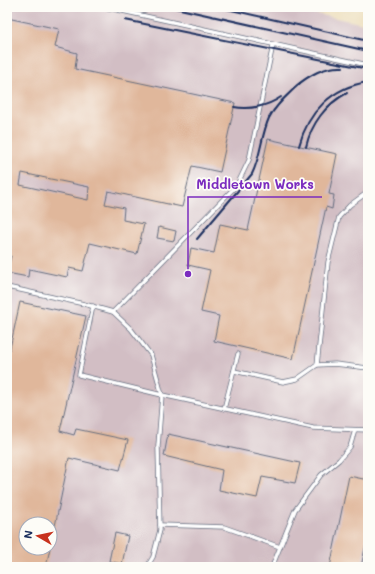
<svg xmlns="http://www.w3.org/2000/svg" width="375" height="574" viewBox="0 0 375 574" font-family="Mali,sans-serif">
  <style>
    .industrial { fill: #d2bec4; fill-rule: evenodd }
    .building { fill: #e0b79b; fill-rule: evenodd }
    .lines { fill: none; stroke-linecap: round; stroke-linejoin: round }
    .service-casing { stroke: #646c7e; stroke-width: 5 }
    .service { stroke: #fff; stroke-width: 3.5 }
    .rail { stroke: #1b2f5e; stroke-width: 2 }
    .leader { fill: none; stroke: #7b2cbf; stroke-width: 1.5 }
    .callout-dot { fill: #7b2cbf; stroke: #fdfcf7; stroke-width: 1.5 }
    .callout-label { font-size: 13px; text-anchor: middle; font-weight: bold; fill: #7b2cbf; stroke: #fdfcf7; stroke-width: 3.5; stroke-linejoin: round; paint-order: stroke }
  </style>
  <rect width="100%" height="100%" fill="#fdfcf7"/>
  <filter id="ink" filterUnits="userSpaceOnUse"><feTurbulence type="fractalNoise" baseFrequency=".025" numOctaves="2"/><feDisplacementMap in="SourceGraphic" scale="8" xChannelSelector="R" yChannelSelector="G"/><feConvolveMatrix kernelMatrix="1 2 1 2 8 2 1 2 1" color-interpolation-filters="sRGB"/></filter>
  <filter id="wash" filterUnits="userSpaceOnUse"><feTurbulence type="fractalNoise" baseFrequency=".012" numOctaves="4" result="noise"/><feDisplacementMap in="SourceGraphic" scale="16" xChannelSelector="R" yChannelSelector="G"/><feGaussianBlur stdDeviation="0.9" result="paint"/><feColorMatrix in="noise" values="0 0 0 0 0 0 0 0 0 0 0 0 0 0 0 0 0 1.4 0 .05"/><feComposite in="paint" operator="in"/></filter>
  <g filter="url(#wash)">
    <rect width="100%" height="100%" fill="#ecddb9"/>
    <path class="industrial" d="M7,7H285L368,25V567H7ZM26,524H50V548H26Z"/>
    <g id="blocks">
      <g class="building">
        <path d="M7,18L59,29L55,47L77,53L75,69L235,103L220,172L192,166L182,207L108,191L105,204L124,208L123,220L144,224L137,254L90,243L83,271L69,268L67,277L29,269L28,277L7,273L11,256H7ZM22,173L89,187L88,200L20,185Z"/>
        <path d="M268,139L337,154L329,194L334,195L332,209L326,207L293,359L214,341L219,316L201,312L210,270L188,265L191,248L214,253L220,224L248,230Z"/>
        <path d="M159,227L176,231L174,241L157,238Z"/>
        <path d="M20,302L86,316L60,431L74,435L76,429L128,440L120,470L69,458L53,536H50V524H26V548H50L46,567H7V362Z"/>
        <path d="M168,434L300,463L295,483L262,477L257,498L219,490L222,470L164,456Z"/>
        <path d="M349,476L368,480V534L361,567H330Z"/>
        <path d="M115,533L128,536L122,564L109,561Z"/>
      </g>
    </g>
  </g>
  <g filter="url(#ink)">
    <use href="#blocks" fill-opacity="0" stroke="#646c7e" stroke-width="1"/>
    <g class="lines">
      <defs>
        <g id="service">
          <path d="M104,7L368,65"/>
          <path d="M7,287L84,304L113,312L131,329L151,355L162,395L158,446L160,530L153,557L147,567"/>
          <path d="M93,306L79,375L162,395L313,428L368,430"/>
          <path d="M113,312L237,185L249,160L273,45"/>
          <path d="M317,365L328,262L339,217L350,205L368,192"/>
          <path d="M234,371L283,382L297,379L317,365L335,364L368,368"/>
          <path d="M224,409L238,354"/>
          <path d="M160,525L224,527L280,547"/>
          <path d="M272,567L295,510L321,475L339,460L350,447L355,430"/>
        </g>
      </defs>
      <use href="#service" class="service-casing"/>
      <use href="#service" class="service"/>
      <g class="rail">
        <path d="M171,7L368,51"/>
        <path d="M218,7L368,41"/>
        <path d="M125,20L368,69"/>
        <path d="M296,86C310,75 324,66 343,67"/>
        <path d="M234,107C250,110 268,106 281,97"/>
        <path d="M299,146C308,112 332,87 368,82"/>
        <path d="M306,147C311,124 326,104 347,93"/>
        <path d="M197,239L252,174C261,156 261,136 269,118C276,104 289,94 300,83"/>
      </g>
    </g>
  </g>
  <path class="leader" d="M188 274L188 197H322"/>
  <circle class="callout-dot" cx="188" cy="274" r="4"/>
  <g class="callout-label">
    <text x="255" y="189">Middletown Works</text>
  </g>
  <rect width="375" height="574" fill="none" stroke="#fdfcf7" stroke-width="24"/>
  <g transform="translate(38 536) rotate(279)"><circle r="19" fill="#fdfcf7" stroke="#a3aaba"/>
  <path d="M0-3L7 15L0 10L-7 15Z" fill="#c8321e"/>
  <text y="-6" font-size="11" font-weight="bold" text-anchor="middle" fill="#1b2f5e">N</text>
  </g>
</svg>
